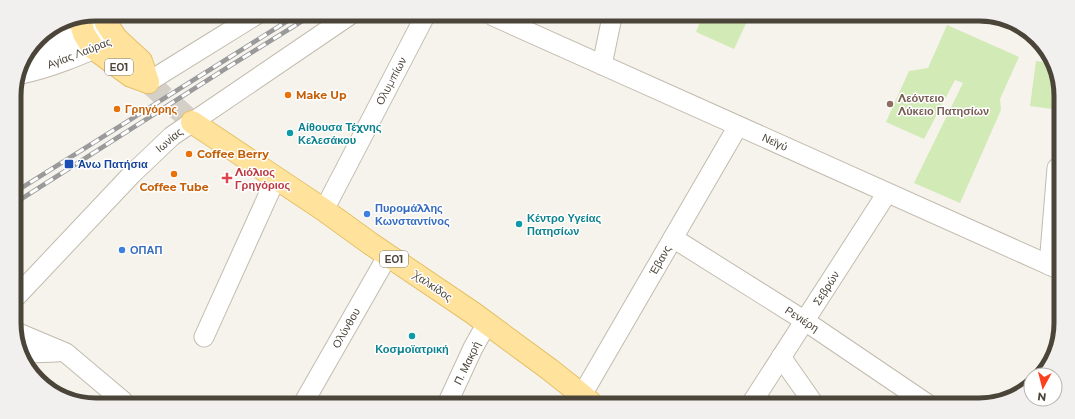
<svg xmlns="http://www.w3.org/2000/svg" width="1075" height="419" viewBox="0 0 1075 419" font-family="Montserrat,sans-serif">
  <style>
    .green { fill: #d2eab5 }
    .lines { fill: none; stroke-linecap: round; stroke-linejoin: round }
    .primary-tunnel { stroke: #d4d0c8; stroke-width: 22; stroke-dasharray: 22 11; stroke-linecap: butt }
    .minor-casing { stroke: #c2bbae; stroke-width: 21 }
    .tertiary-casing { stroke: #c2bbae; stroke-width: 24 }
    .primary-casing { stroke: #e6c16a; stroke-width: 24 }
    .minor { stroke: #fff; stroke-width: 19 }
    .tertiary { stroke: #fff; stroke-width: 22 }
    .primary { stroke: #ffe39c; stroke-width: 22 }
    .rail-casing { stroke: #9a9a9a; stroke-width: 4.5 }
    .rail { stroke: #fff; stroke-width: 3; stroke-dasharray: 9; stroke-linecap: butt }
    .food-dot { fill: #e8710a; stroke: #fff; stroke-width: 1.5 }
    .education-dot { fill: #8d6e63; stroke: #fff; stroke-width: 1.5 }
    .culture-dot { fill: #0f9aa8; stroke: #fff; stroke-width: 1.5 }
    .transit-dot { fill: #1a4fb4; stroke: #fff; stroke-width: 1.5 }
    .health-dot { fill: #e0444e; stroke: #fff; stroke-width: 1.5 }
    .shop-dot { fill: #3f7fe0; stroke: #fff; stroke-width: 1.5 }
    .labels { text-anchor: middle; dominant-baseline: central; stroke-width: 3; stroke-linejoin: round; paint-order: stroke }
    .shield { fill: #fff; stroke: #817c74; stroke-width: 1 }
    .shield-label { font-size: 10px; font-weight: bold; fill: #4b4439 }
    .street-label { font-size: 11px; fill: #4b4439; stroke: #fff }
    .food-label { font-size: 11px; font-weight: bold; fill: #c56008; stroke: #fff; text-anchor: start }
    .education-label { font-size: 11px; font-weight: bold; fill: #785e54; stroke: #fff; text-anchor: start }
    .culture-label { font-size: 11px; font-weight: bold; fill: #0d838f; stroke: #fff; text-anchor: start }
    .transit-label { font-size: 11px; font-weight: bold; fill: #164399; stroke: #fff; text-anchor: start }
    .health-label { font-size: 11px; font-weight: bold; fill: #be3a42; stroke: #fff; text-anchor: start }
    .shop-label { font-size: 11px; font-weight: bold; fill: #366cbe; stroke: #fff; text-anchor: start }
    .rim { fill: none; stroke: #4b4439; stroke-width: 5 }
  </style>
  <rect width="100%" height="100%" fill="#f6f3ec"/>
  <g class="green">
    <path d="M702,17H749L734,49L696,32Z"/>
    <path d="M947,25L1019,57L1000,99L1001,110L960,203L914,183L963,83L955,80L924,139L886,122L909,71L928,68Z"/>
    <path d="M1036,61L1051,63L1060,85V110L1030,106Z"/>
  </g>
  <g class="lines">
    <path class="primary-tunnel" d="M148,82L192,122"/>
    <defs>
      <g id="minor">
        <path d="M493,16L1058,269"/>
        <path d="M602,65L612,17"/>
        <path d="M148,82L256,15"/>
        <path d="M324,210L425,16"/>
        <path d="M673,238L805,321L929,405"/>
        <path d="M1049,265L1057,168"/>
        <path d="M15,298L132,174L172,136L350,15"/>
        <path d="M16,332L66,353L123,401"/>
        <path d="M204,337L276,178"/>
        <path d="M18,343L28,353L57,352"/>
        <path d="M781,357L814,404"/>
        <path d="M582,395L738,126"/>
        <path d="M304,402L388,255"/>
        <path d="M448,402L473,348L487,323"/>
        <path d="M751,404L887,193"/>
      </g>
      <g id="tertiary">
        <path d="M32,52L47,37L55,26"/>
        <path d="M27,54C55,49 81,36 106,23"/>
        <path d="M19,73C53,66 84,52 116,38"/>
      </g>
      <g id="primary">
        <path d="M104,14L106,23L116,38L141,61L148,82"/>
        <path d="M79,17L84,34L93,48L131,76L148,82"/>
        <path d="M192,122L324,210L371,244L473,313L549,369L582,395L591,403"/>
      </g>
    </defs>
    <use href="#minor" class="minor-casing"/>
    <use href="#tertiary" class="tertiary-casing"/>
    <use href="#primary" class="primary-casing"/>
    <use href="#minor" class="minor"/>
    <use href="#tertiary" class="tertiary"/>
    <use href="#primary" class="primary"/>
    <defs>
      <g id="rail">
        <path d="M15,192L297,15"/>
        <path d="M15,203L225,69L312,15"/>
      </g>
    </defs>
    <use href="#rail" class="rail-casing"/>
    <use href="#rail" class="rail"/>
  </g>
  <g class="food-dot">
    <circle cx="288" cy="95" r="4"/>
    <circle cx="117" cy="109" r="4"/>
    <circle cx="189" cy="154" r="4"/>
    <circle cx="174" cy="174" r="4"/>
  </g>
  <circle class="education-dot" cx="890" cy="104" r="4"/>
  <g class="culture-dot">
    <circle cx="290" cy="133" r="4"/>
    <circle cx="519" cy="224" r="4"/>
    <circle cx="412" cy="336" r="4"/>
  </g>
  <rect class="transit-dot" x="64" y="159" width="10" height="10" rx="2"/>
  <path class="health-dot" d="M225 172h4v4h4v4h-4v4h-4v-4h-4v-4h4z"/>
  <g class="shop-dot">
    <circle cx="367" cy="214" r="4"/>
    <circle cx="122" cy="250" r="4"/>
  </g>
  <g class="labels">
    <g class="shield">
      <rect x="105" y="59" width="28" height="16" rx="3"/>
      <rect x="380" y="251" width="28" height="16" rx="3"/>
    </g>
    <g class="shield-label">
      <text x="119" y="67">ΕΟ1</text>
      <text x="394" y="259">ΕΟ1</text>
    </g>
    <g class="street-label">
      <text transform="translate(79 53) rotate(-21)">Αγίας Λαύρας</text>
      <text transform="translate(391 81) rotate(-62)">Ολυμπίων</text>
      <text transform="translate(169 140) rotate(-40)">Ιωνίας</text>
      <text transform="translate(775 142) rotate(24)">Νεϊγύ</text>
      <text transform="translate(660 260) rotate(-60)">Έβανς</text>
      <text transform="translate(433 286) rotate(34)">Χαλκίδος</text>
      <text transform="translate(826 288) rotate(-57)">Σεβρών</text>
      <text transform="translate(802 319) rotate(33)">Ρενιέρη</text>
      <text transform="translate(346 328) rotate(-60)">Ολύνθου</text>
      <text transform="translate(467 363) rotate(-64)">Π. Μακρή</text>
    </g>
    <g class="food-label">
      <text x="296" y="95">Make Up</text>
      <text x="125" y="109">Γρηγόρης</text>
      <text x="197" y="154">Coffee Berry</text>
      <text x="174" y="187" text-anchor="middle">Coffee Tube</text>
    </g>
    <g class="education-label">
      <text x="898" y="98">Λεόντειο<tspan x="898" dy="13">Λύκειο Πατησίων</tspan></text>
    </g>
    <g class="culture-label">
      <text x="298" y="127">Αίθουσα Τέχνης<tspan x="298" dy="13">Κελεσάκου</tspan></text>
      <text x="527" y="218">Κέντρο Υγείας<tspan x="527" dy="13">Πατησίων</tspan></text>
      <text x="412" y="349" text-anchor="middle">Κοσμοϊατρική</text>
    </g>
    <g class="transit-label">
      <text x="78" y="164">Άνω Πατήσια</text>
    </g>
    <g class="health-label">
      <text x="235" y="172">Λιόλιος<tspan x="235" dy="13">Γρηγόριος</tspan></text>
    </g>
    <g class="shop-label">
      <text x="375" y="208">Πυρομάλλης<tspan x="375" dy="13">Κωνσταντίνος</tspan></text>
      <text x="130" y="250">ΟΠΑΠ</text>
    </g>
  </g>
  <path d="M0 0H1075V419H0ZM96 21H979A75 75 0 0 1 1054 96V323A75 75 0 0 1 979 398H96A75 75 0 0 1 21 323V96A75 75 0 0 1 96 21Z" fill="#f1f0ef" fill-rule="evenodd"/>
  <path class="rim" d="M96 21H979A75 75 0 0 1 1054 96V323A75 75 0 0 1 979 398H96A75 75 0 0 1 21 323V96A75 75 0 0 1 96 21Z"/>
  <g transform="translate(1043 387) rotate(187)"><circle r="19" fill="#ffffff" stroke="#b7b4b0"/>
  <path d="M0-3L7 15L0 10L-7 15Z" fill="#fc3f1d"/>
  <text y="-6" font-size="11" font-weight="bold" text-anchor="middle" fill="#4b4439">N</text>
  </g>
</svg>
